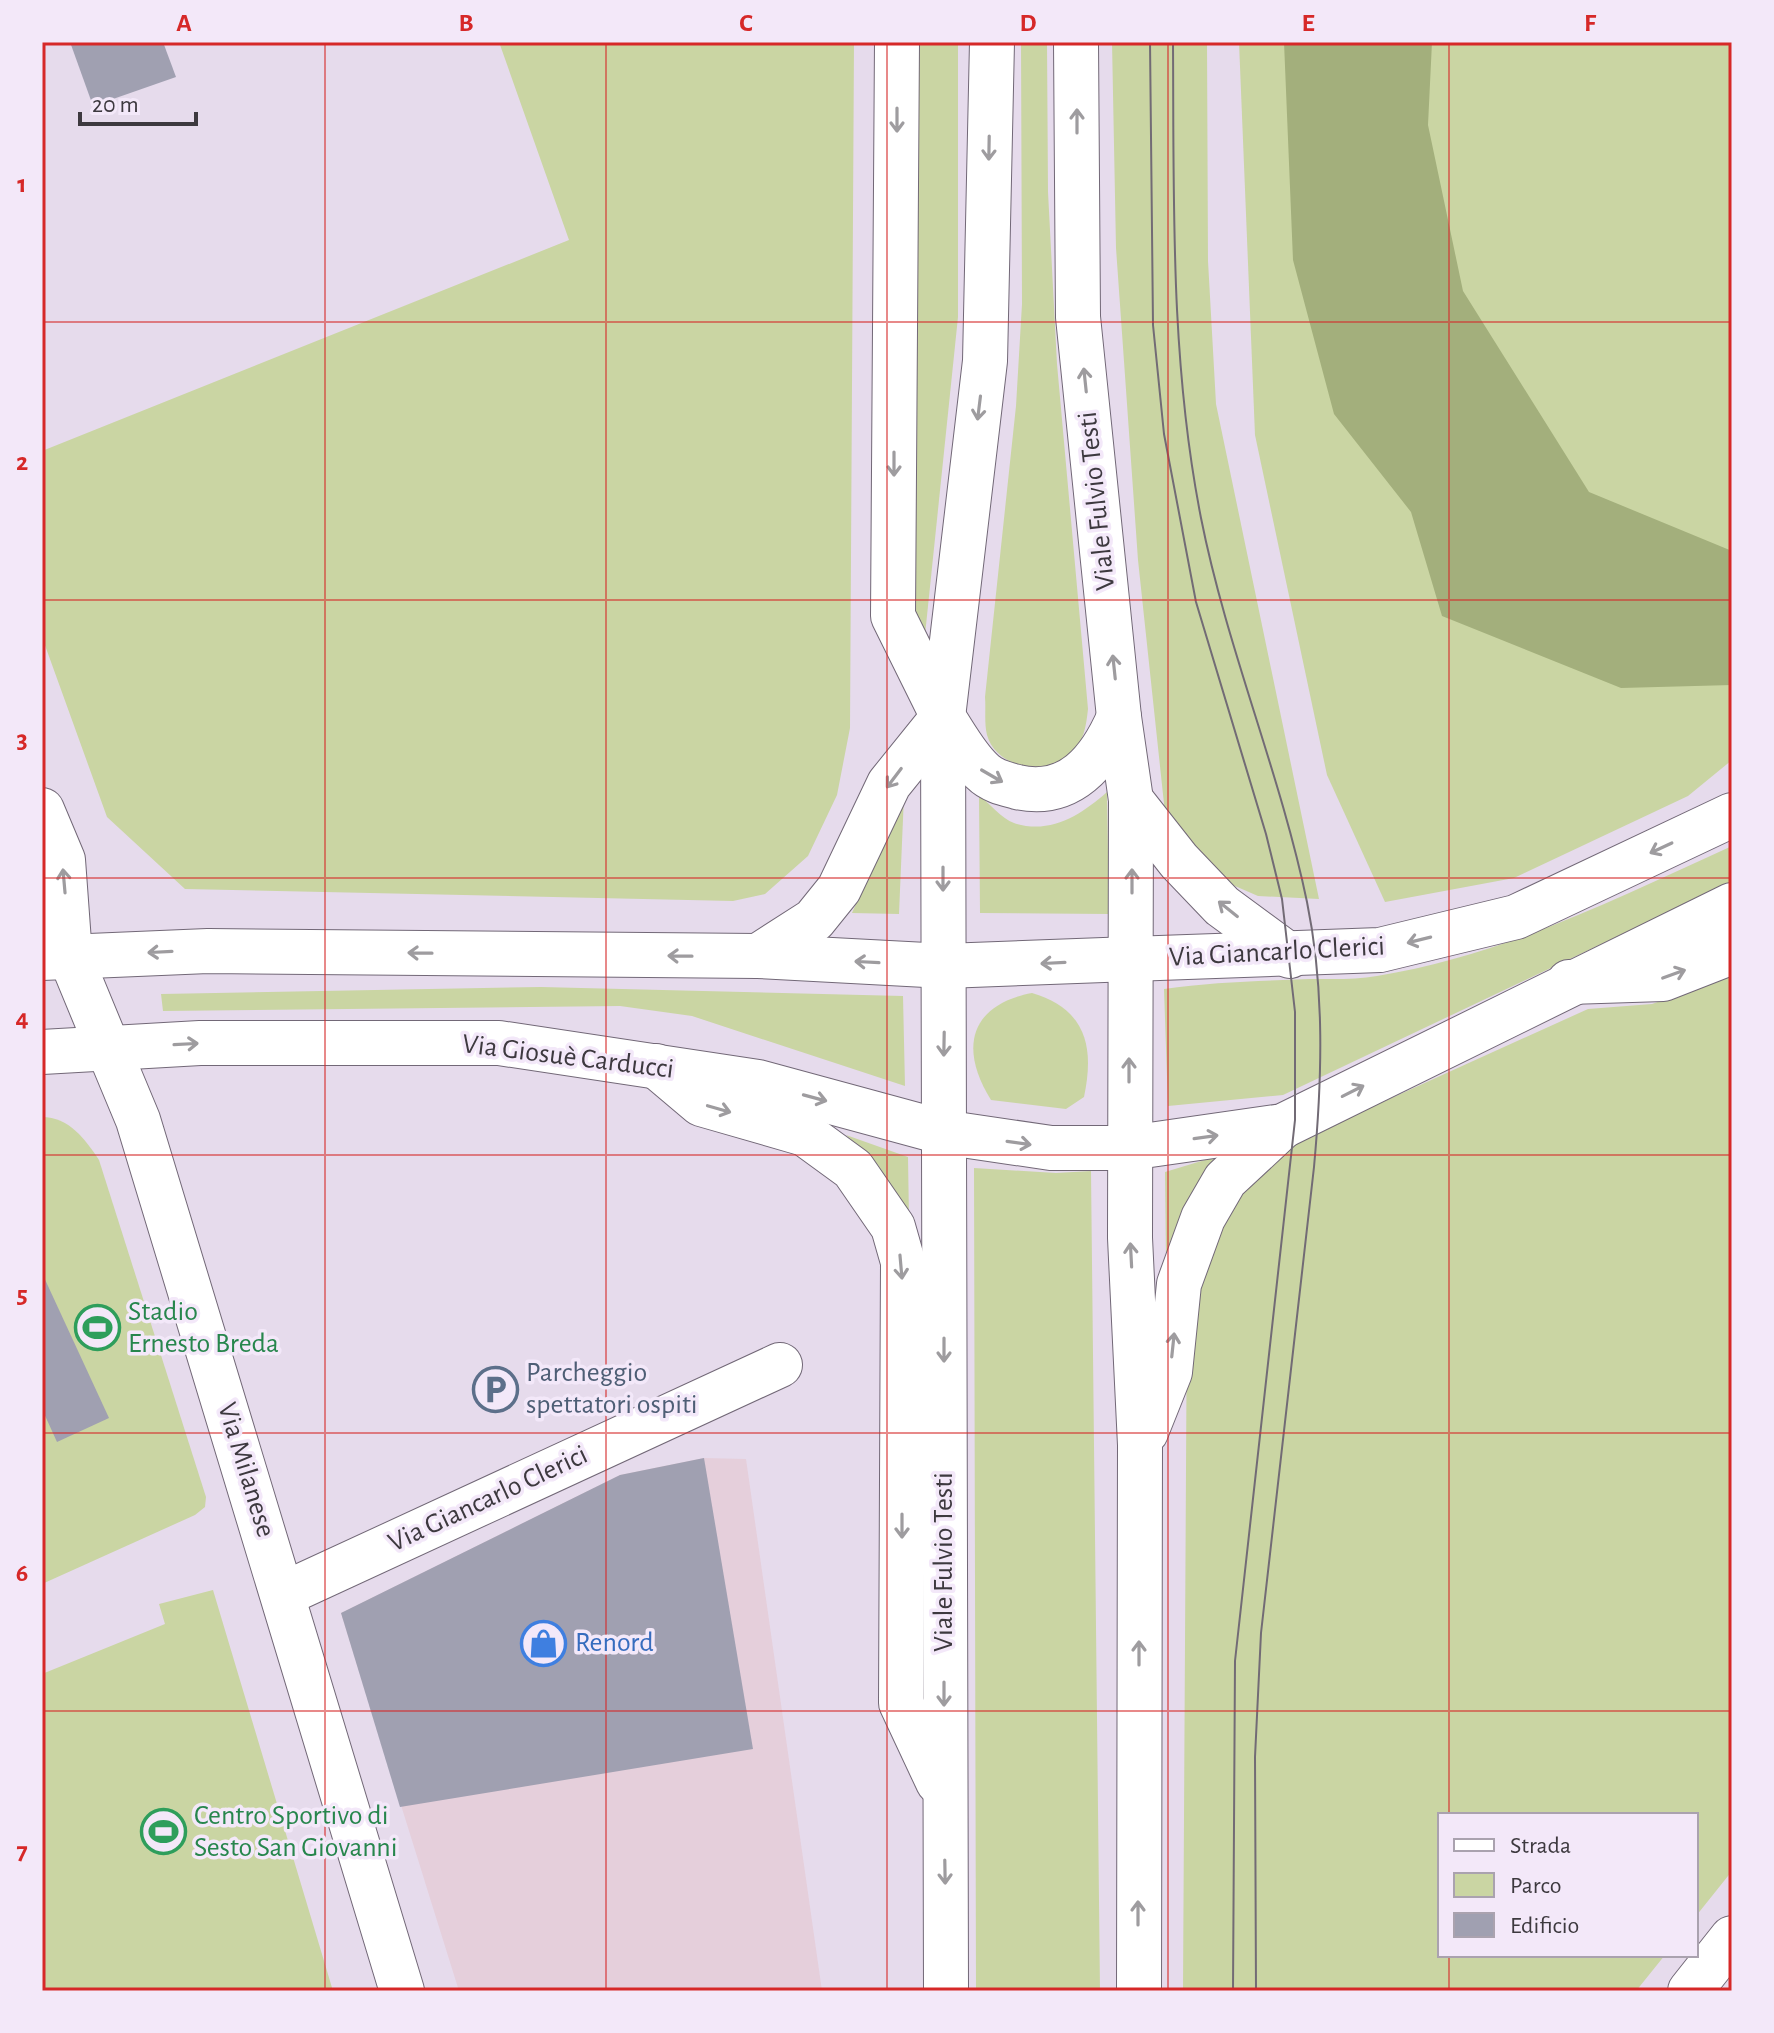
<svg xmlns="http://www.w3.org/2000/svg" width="1774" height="2033" viewBox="0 0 1774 2033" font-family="'Alegreya Sans',sans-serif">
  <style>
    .commercial { fill: #e5cfdb }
    .green { fill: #cad5a3 }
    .forest { fill: #a3af7c }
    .building { fill: #a0a0b1 }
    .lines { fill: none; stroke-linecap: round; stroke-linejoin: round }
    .minor-casing { stroke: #726877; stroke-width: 46 }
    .tertiary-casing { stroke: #726877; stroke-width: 46 }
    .secondary-casing { stroke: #726877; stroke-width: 46 }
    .primary-casing { stroke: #726877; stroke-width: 46 }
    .minor { stroke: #fff; stroke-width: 44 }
    .tertiary { stroke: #fff; stroke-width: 44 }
    .secondary { stroke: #fff; stroke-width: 44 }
    .primary { stroke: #fff; stroke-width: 44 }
    .tram { stroke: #726b75; stroke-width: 2 }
    .oneway { stroke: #9e9c9f }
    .grid { fill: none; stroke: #d62828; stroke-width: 2; stroke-opacity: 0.55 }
    .labels { text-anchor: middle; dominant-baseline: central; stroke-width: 7; stroke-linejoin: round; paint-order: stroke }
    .street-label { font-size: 28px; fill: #3d393f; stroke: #f3e8f9 }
    .leisure-label { font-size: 28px; fill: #27864d; stroke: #f3e8f9; text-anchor: start }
    .service-label { font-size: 28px; fill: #4e5e75; stroke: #f3e8f9; text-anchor: start }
    .shop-label { font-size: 28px; fill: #366cbe; stroke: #f3e8f9; text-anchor: start }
    .neatline { fill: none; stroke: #d62828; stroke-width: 3 }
    .grid-label { font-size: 26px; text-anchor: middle; font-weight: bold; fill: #d62828 }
  </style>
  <rect width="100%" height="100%" fill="#e6dbec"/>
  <path class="commercial" d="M704,1458L746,1459L822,1991H459L341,1613L620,1475Z"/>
  <g class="green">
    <path d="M499,42H854L850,728L837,795L808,856L765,894L733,901L185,889L107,817L42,637V451L569,240Z"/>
    <path d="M910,42H958V317L925,635H913Z"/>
    <path d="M1021,42H1047L1048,192L1057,364L1088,709C1086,727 1084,741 1071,755C1048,779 996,768 987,735C984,723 986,709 985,697L1016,406L1022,304Z"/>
    <path d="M1112,42H1207L1208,261L1216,404L1319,899L1258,896L1228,883L1165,813L1138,560L1116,248Z"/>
    <path d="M1239,42H1732V760L1688,796L1514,878L1385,902L1327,775L1255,435Z"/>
    <path d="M1107,792L1109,914L980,913L979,795C989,803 1002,819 1014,823C1050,835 1081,815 1107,792Z"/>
    <path d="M904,795L899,914L852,913Z"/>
    <path d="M1732,846V882L1283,1095L1168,1106L1164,989C1212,982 1261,981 1310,979C1332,979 1356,980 1377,976C1502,956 1618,898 1732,846Z"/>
    <path d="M1732,976V1871L1696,1916V1815H1440V1955H1665L1636,1991H1183L1187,1296L1208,1231L1277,1150L1588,1009L1652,1004Z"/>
    <path d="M541,987L903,996L905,1086L692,1016L620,1006L163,1011L161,994Z"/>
    <path d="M1032,993C1085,1009 1095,1045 1084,1097L1066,1109L991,1100C959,1049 969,1005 1032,993Z"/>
    <path d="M42,1117C69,1117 85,1139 99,1160L206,1497L205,1507L195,1515L42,1584Z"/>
    <path d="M846,1135L908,1157L909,1220L878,1165Z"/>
    <path d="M1228,1153L1166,1260L1165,1172Z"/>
    <path d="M974,1168L1056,1173L1091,1171L1100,1991H976Z"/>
    <path d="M213,1590L333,1991H42V1674L165,1624L159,1604Z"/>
  </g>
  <path class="forest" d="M1284,42H1432L1428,125L1463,291L1589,492L1732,551V685L1621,688L1442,616L1411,512L1334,414L1293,260Z"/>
  <g class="building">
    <path d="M70,42H163L176,77L93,106Z"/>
    <path d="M42,1273L109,1418L57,1442L42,1409Z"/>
    <path d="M704,1458L753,1749L400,1807L341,1613L620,1475Z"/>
  </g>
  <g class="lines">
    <defs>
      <g id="minor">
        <path d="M897,42L893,616L943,717"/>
        <path d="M1569,982L1663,979L1732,952"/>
        <path d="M108,1048L138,1120L402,1991"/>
        <path d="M284,1594L780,1365"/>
        <path d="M1690,1991L1732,1938"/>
      </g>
      <g id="tertiary">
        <path d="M42,810L63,860L70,956"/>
        <path d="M52,932L70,956L108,1048"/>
        <path d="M1131,959L1380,950L1516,917L1732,815"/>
        <path d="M1129,1148L1283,1126L1732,905"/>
      </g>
      <g id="secondary">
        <path d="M42,958L208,951L758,956L945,966L1131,959"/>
        <path d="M42,1052L200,1043H499L758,1082L942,1132L1051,1148H1129"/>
      </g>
      <g id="primary">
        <path d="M1076,42L1078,317L1119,717L1131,800L1130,1238L1140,1445L1139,1991"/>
        <path d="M943,717C955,735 967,758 983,772C992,781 1006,784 1017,787C1070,799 1100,761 1119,717"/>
        <path d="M1131,800L1179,861L1222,906L1290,956"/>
        <path d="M758,956L814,920L839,889L889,784L943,717"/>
        <path d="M656,1066L701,1104L805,1134L853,1169L893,1227L903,1262L901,1703L938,1782"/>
        <path d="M1146,1432L1170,1372L1179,1284L1203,1218L1225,1180L1283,1126"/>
        <path d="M946,1991L943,717L985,361L992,42"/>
      </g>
    </defs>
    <use href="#minor" class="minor-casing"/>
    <use href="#tertiary" class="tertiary-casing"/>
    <use href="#secondary" class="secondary-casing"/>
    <use href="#primary" class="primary-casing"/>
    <use href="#minor" class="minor"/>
    <use href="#tertiary" class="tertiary"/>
    <use href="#secondary" class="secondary"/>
    <use href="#primary" class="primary"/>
    <g class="tram">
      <path d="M1150,42L1153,325L1164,434L1196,602L1266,834L1282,899L1295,1012V1120L1235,1661L1233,1991"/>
      <path d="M1173,42C1174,201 1170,361 1201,518C1227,649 1280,772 1307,902C1325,990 1322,1080 1314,1167L1261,1633L1255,1757L1256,1991"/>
    </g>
  </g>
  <defs><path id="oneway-shaft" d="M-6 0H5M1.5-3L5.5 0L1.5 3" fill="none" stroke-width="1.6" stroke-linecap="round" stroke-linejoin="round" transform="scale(2)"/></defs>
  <g class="oneway">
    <use href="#oneway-shaft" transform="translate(897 120) rotate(90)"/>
    <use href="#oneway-shaft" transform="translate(1077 121) rotate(-90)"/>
    <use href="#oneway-shaft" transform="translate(989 148) rotate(91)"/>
    <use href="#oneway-shaft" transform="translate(1085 380) rotate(-96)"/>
    <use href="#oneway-shaft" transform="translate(979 408) rotate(97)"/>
    <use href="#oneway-shaft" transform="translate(894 464) rotate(90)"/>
    <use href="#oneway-shaft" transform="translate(1114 667) rotate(-96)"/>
    <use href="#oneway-shaft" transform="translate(992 776) rotate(30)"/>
    <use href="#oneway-shaft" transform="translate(894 778) rotate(127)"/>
    <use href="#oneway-shaft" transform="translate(1661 848) rotate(155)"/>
    <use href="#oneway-shaft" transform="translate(943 879) rotate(90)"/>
    <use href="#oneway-shaft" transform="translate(64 881) rotate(-95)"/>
    <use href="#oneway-shaft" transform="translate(1132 881) rotate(-90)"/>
    <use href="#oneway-shaft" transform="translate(1228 909) rotate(-141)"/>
    <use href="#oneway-shaft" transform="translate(1419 940) rotate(166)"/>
    <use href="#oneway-shaft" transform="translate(160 952) rotate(177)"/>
    <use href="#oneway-shaft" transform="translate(420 953) rotate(-179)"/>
    <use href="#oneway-shaft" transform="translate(680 956) rotate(-179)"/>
    <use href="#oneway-shaft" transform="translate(867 962) rotate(-177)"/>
    <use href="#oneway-shaft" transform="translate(1053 963) rotate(177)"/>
    <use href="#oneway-shaft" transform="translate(1674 974) rotate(-20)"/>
    <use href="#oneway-shaft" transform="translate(186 1044) rotate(-3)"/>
    <use href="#oneway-shaft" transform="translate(944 1044) rotate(91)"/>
    <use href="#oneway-shaft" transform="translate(1129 1070) rotate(-90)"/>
    <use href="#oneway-shaft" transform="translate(1353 1091) rotate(-27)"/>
    <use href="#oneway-shaft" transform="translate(815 1098) rotate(15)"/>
    <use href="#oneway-shaft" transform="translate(719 1109) rotate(16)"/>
    <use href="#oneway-shaft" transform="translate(1206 1137) rotate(-8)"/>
    <use href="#oneway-shaft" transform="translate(1019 1143) rotate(8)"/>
    <use href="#oneway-shaft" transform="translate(1131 1255) rotate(-93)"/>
    <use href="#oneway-shaft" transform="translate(901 1267) rotate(85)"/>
    <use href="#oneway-shaft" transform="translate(1173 1345) rotate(-84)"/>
    <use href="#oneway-shaft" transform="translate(944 1350) rotate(90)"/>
    <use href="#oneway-shaft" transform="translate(902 1526) rotate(90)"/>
    <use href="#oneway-shaft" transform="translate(1139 1653) rotate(-90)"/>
    <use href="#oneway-shaft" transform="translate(944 1694) rotate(90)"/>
    <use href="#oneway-shaft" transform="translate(945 1872) rotate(89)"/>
    <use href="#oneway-shaft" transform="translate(1138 1913) rotate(-90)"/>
  </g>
  <path class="grid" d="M325,42V1991M606,42V1991M887,42V1991M1168,42V1991M1449,42V1815M42,322H1732M42,600H1732M42,878H1732M42,1155H1732M42,1433H1732M42,1711H1732M1449,1955V1991"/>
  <defs>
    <symbol id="stadium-ring" viewBox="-11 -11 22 22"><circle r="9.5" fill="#f3e8f9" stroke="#2e9e5b" stroke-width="1.5"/><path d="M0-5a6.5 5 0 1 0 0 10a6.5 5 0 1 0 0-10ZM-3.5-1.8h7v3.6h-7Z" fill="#2e9e5b"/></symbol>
    <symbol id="parking-ring" viewBox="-11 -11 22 22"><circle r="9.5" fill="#f3e8f9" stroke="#5c6f8a" stroke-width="1.5"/><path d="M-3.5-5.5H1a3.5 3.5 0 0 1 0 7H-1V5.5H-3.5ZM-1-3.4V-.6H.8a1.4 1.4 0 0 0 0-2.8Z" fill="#5c6f8a"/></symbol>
    <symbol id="shop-ring" viewBox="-11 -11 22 22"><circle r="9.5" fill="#f3e8f9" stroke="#3f7fe0" stroke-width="1.5"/><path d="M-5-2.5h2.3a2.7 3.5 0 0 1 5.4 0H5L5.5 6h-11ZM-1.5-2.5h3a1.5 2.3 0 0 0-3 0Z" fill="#3f7fe0"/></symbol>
  </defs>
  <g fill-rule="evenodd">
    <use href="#stadium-ring" x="72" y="1302" width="51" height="51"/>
    <use href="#parking-ring" x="470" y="1364" width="51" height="51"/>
    <use href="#shop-ring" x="518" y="1618" width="51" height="51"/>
    <use href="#stadium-ring" x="138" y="1806" width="51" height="51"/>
  </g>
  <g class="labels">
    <g class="street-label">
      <text transform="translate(1097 501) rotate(-96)">Viale Fulvio Testi</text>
      <text transform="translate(1277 952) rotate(-3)">Via Giancarlo Clerici</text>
      <text transform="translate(568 1057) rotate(7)">Via Giosuè Carducci</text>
      <text transform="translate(246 1470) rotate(73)">Via Milanese</text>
      <text transform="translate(488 1499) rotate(-25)">Via Giancarlo Clerici</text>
      <text transform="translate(944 1562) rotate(-90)">Viale Fulvio Testi</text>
    </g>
    <g class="leisure-label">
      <text x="128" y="1312">Stadio<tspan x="128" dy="32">Ernesto Breda</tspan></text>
      <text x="194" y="1816">Centro Sportivo di<tspan x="194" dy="32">Sesto San Giovanni</tspan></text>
    </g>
    <g class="service-label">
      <text x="526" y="1373">Parcheggio<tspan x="526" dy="32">spettatori ospiti</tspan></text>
    </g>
    <g class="shop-label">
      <text x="575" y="1643">Renord</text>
    </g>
  </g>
  <rect width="1774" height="2033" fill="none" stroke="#f3e8f9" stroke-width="88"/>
  <rect x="1438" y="1813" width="260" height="144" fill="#f3e8f9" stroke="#aaa2af" stroke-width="2"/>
  <rect x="1454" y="1839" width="40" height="12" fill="#ffffff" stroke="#aaa2af" stroke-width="2"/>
  <text x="1510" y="1853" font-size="24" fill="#3d393f">Strada</text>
  <rect x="1454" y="1873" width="40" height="24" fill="#cad5a3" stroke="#aaa2af" stroke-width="2"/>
  <text x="1510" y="1893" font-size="24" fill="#3d393f">Parco</text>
  <rect x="1454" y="1913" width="40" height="24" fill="#a0a0b1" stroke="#aaa2af" stroke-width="2"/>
  <text x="1510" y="1933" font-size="24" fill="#3d393f">Edificio</text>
  <path d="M80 112v12h116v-12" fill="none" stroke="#3d393f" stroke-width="4"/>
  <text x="92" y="112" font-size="24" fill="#3d393f" stroke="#f3e8f9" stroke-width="6" paint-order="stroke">20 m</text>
  <rect x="44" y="44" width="1686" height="1945" class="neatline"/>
  <g class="grid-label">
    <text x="184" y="31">A</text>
    <text x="466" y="31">B</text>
    <text x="746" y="31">C</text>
    <text x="1028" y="31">D</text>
    <text x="1308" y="31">E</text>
    <text x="1590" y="31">F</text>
    <text x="22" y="192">1</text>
    <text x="22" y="470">2</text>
    <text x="22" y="748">3</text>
    <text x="22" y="1026">4</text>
    <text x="22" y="1303">5</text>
    <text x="22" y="1581">6</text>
    <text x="22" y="1859">7</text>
  </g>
</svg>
